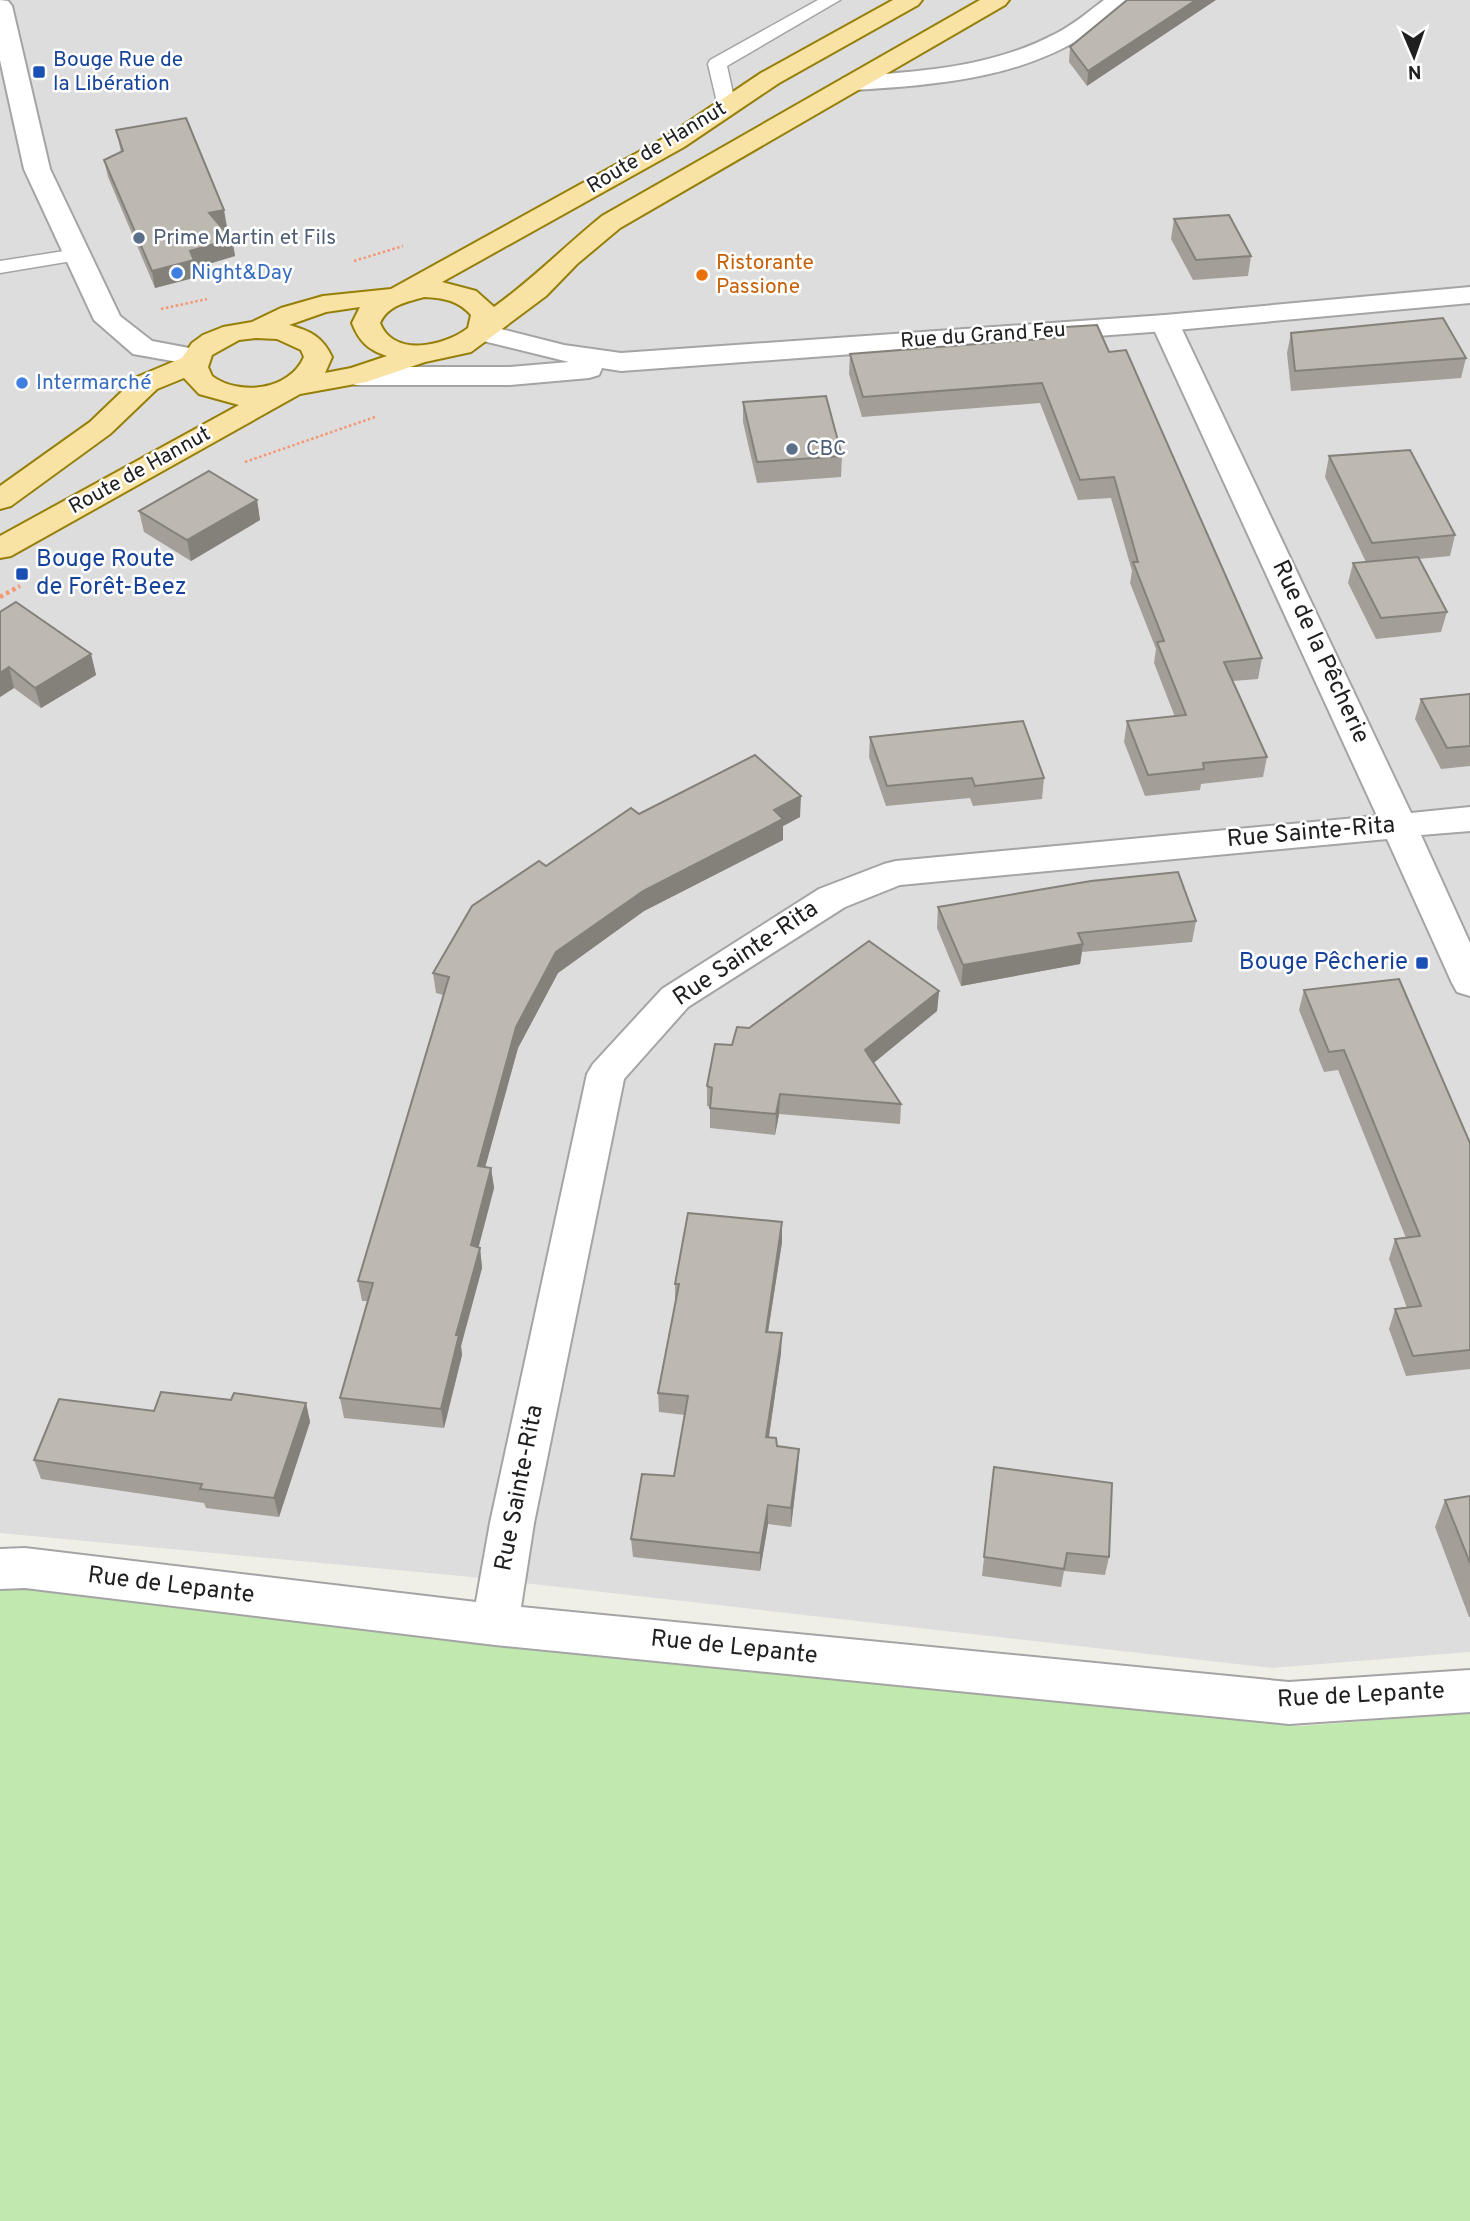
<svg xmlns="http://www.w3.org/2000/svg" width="1470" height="2221" viewBox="0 0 1470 2221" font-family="Overpass,sans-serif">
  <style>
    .residential { fill: #dedddd }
    .grass { fill: #c1e8af }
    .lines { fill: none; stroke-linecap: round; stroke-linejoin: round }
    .service-casing { stroke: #a4a4a4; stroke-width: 3 }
    .minor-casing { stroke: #a4a4a4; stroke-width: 4 }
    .tertiary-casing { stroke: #a4a4a4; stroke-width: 4 }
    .primary-casing { stroke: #967f06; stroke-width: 4 }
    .path-far1 { stroke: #f49773; stroke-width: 2.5; stroke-dasharray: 2.5 2.5; stroke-linecap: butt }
    .path { stroke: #f49773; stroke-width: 4.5; stroke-dasharray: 3.5 3.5; stroke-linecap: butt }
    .service { fill: #fff; fill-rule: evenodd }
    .minor { fill: #fff; fill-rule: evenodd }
    .tertiary { fill: #fff; fill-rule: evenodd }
    .primary { fill: #f8e2a4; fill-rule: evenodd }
    .wall { fill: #a39e97 }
    .shaded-wall { fill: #84817b }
    .building { fill: #bdb8b0; stroke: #84817b; stroke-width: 2 }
    .transit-dot { fill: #1a4fb4; stroke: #fff; stroke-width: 2.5 }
    .service-dot { fill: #5c6f8a; stroke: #fff; stroke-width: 2.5 }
    .shop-dot { fill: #3f7fe0; stroke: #fff; stroke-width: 2.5 }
    .food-dot { fill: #e8710a; stroke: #fff; stroke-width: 2.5 }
    .labels { text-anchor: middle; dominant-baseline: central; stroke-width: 5; stroke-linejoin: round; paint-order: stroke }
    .far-transit-label { font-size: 21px; fill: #164399; stroke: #fff; text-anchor: start }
    .far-street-label { font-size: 21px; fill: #202020; stroke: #fff }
    .far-service-label { font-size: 21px; fill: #4e5e75; stroke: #fff; text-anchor: start }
    .far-food-label { font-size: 21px; fill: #c56008; stroke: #fff; text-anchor: start }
    .far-shop-label { font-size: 21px; fill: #366cbe; stroke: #fff; text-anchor: start }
    .transit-label { font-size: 24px; fill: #164399; stroke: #fff; text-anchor: start }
    .street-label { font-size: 24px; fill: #202020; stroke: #fff }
  </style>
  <rect width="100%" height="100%" fill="#f0efe7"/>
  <path class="residential" d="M0,0H1470V1652L1272,1668L461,1576L0,1533Z"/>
  <path class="grass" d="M0,1586L61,1588L1300,1726L1470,1713V2221H0Z"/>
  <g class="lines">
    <defs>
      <g id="service">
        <path d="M818,0H840L727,66L736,107L726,113L719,111L708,64L710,60Z"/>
        <path d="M77,249L84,251L87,255L84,259L0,273V261Z"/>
      </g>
      <g id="minor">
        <path d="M0,0L8,1L12,6L50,169L120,316L152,341L205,351L209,357L205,363L195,365L133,354L94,320L24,169L0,60Z"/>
        <path d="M1104,0H1131C1124,10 1112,17 1102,24C1031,78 939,85 852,90L843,88L840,83L843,78L852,76C922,72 992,67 1055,34C1073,25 1088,12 1104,0Z"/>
        <path d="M1165,315L1175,317L1179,323L1411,813L1470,807V831L1421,835L1470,943V996L1457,992L1452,983L1387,839L900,885L845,907L688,1007L624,1079L534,1523L521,1607L1289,1682L1470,1670V1712L1289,1724L495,1645L25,1588L0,1589V1549L25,1548L476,1602L490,1523L587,1074L593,1064L662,989L819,889L884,864L896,861L1377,816L1151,323L1155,317Z"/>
      </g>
      <path id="tertiary" d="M1470,287V303L1165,331L621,371L602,368L599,375L589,378L510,385H356L346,382L342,376L346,370L356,367H510L569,362L471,338L467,332L471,326L481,324L564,345L621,353L1165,315Z"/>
      <path id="primary" d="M893,0H922L918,5L779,83L684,147L442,282L476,291L494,307C532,280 565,246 602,216L980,0H1009L1005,5L620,228L577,264L546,296L471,352L425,362L366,382L300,394L11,556L0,558V536L239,405L199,394L184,378L157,389L110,434L11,506L0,509V486L90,422L137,377L182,358L192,343L203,335L223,327L252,322L281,308L323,296L391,289L666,137L761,73ZM424,297C443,298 458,300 471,315L468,328C445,346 394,358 380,323C388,305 407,302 424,297ZM360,307L352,323C359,341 368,350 387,356L351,368L325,373L332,357C322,336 310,331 289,325L326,312ZM256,338L277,339L301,350L304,357C289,391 239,396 212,376L208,367L212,355L239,340Z"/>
    </defs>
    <use href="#service" class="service-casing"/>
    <use href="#minor" class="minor-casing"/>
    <use href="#tertiary" class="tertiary-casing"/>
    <use href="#primary" class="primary-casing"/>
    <g class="path-far1">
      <path d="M354,261L403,246"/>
      <path d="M161,309L207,299"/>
      <path d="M245,462L375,417"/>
    </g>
    <path class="path" d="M0,597L20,586"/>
    <use href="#service" class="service"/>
    <use href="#minor" class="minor"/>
    <use href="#tertiary" class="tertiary"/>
    <use href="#primary" class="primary"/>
  </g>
  <g class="wall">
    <path d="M1127,0L1087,86L1069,62L1070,47Z"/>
    <path d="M116,130L227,227L222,228L232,239L235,256L195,268L197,277L155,288L108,177L104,160L121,152Z"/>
    <path d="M1174,219L1251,256L1248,276L1193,280L1171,239Z"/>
    <path d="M1050,328L1109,352L1262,658L1258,679L1233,681L1267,757L1263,777L1201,784L1200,790L1145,796L1124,742L1127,721L1175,717L1154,663L1156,649L1130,583L1132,571L1111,498L1078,500L1040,403L862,417L849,374L850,354L1049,339Z"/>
    <path d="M1291,333L1466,358L1461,378L1291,391L1287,353Z"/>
    <path d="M743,402L842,456L841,477L757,483L743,422Z"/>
    <path d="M1329,456L1455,535L1450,556L1419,559L1447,612L1441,632L1376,639L1348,583L1353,563L1366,562L1325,477Z"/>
    <path d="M257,500L260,520L191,561L144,532L139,511Z"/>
    <path d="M0,612L91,654L96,675L41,708L14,688L0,697Z"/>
    <path d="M1470,694V766L1441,769L1415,719L1421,699Z"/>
    <path d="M870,737L1044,778L1042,799L973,806L970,798L886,806L869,757Z"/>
    <path d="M639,814L800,817L783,826V840L644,911L558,973L518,1048L485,1167L491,1168L494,1188L478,1248H480L482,1268L461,1346L462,1355L444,1428L344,1418L340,1398L367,1301H362L358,1281L443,995L436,993L433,973L546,866Z"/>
    <path d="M938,907L1196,921L1192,942L1082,952L1080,964L961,986L937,928Z"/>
    <path d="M1304,990L1470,1143V1369L1406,1376L1389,1329L1395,1309L1407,1308L1389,1259L1395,1239L1406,1238L1338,1070L1324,1072L1299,1010Z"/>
    <path d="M939,991L937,1011L873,1063L901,1104L900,1124L779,1114L775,1135L710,1128V1107L707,1106V1086L732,1045L749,1028Z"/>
    <path d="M782,1222V1242L768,1332L781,1353L769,1437L798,1468L791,1527L768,1524L760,1571L633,1557L631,1539L674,1476L685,1415L659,1412L658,1393L675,1303V1284Z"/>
    <path d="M231,1400L306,1403L310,1422L279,1517L206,1508L204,1503L41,1479L34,1460L154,1411Z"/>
    <path d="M994,1467L1109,1557L1105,1575L1064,1571L1061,1587L982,1576Z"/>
    <path d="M1470,1496V1617H1469L1435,1527L1445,1500Z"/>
  </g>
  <g class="shaded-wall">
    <path d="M1196,0H1216L1087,86L1088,71Z"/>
    <path d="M224,210L227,227L212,230L209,213Z"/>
    <path d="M232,239L235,256L195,268L197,277L155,288L152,271L190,251Z"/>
    <path d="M257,500L260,520L191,561L187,540Z"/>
    <path d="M91,654L96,675L41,708L35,688Z"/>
    <path d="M9,667L14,688L0,697V673Z"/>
    <path d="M801,796L800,817L783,826V840L644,911L558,973L518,1048L480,1186L478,1166L516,1027L556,952L643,891L774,810Z"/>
    <path d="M1083,944L1080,964L961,986L963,965Z"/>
    <path d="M939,991L937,1011L864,1071L865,1050Z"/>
    <path d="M780,1094L779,1114L775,1135L776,1114Z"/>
    <path d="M491,1168L494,1188L474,1265L471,1245Z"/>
    <path d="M782,1222V1242L765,1351L766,1332Z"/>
    <path d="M480,1248L482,1268L461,1346L462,1355L444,1428L441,1409L456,1335Z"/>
    <path d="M782,1333L781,1353L766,1456V1437Z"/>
    <path d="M306,1403L310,1422L279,1517L274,1498Z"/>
    <path d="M799,1449L798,1468L791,1527V1508Z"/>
    <path d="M768,1505V1524L760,1571V1553Z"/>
  </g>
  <g class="building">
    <path d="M1127,0H1196L1088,71L1070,47Z"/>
    <path d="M186,118L224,210L209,213L232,239L190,251L194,260L152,271L104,160L123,151L116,130Z"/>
    <path d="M1229,215L1251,256L1196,260L1174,219Z"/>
    <path d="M1443,318L1466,358L1295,371L1291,333Z"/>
    <path d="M1097,325L1109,352L1126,350L1262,658L1224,662L1267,757L1203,763L1204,769L1148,775L1127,721L1186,715L1157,642L1164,641L1133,562H1138L1114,477L1080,480L1042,383L863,397L850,354L1054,338L1050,328Z"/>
    <path d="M826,396L842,456L757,462L743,402Z"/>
    <path d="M1410,450L1455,535L1372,543L1329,456Z"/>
    <path d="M209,471L257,500L187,540L139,511Z"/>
    <path d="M1418,557L1447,612L1381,618L1353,563Z"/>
    <path d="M16,602L91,654L35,688L9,667L0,673V612Z"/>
    <path d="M1470,694V746L1447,748L1421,699Z"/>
    <path d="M1023,721L1044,778L975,786L972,778L887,786L870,737Z"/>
    <path d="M755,755L801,796L774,810L783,819L643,891L556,952L516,1027L478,1166L491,1168L471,1245L480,1248L456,1335H459L441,1409L340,1398L373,1283L358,1281L449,977L433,973L472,906L539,861L546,866L631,808L639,814Z"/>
    <path d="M1178,872L1196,921L1078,933L1083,944L963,965L938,907L1091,881Z"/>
    <path d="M869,941L939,991L865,1050L901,1104L780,1094L776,1114L710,1108L712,1088L707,1086L715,1044L732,1045L737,1027L749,1028Z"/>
    <path d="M1399,979L1470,1143V1350L1413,1356L1395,1309L1421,1306L1395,1239L1420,1236L1344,1050L1329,1052L1304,990Z"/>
    <path d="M688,1213L782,1222L766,1332L782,1333L766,1437L776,1438L777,1446L799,1449L791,1508L768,1505L760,1553L631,1539L642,1474L674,1476L688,1396L658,1393L679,1284H675Z"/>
    <path d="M161,1392L231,1400L234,1393L306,1403L274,1498L200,1489L202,1484L34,1460L59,1399L154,1411Z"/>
    <path d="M994,1467L1112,1483L1109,1557L1067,1553L1064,1569L984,1557Z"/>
    <path d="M1470,1496V1563L1445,1500Z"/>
  </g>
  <g class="transit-dot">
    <rect x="32" y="65" width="14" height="14" rx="3.5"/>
    <rect x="15" y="567" width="14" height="14" rx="3.5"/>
    <rect x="1415" y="956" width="14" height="14" rx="3.5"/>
  </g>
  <g class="service-dot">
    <circle cx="139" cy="238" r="7"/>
    <circle cx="792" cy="449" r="7"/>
  </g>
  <g class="shop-dot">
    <circle cx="177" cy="273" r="7"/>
    <circle cx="22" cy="383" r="7"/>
  </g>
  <circle class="food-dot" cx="702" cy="275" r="7"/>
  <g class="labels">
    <g class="far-transit-label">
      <text x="53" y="60">Bouge Rue de<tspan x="53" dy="24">la Libération</tspan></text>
    </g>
    <g class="far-street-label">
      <text transform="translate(657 148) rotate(-31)">Route de Hannut</text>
      <text transform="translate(983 336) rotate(-4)">Rue du Grand Feu</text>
      <text transform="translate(140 471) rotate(-29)">Route de Hannut</text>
    </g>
    <g class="far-service-label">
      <text x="153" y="238">Prime Martin et Fils</text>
      <text x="806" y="449">CBC</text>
    </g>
    <g class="far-food-label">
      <text x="716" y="263">Ristorante<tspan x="716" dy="24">Passione</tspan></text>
    </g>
    <g class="far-shop-label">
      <text x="191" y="273">Night&amp;Day</text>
      <text x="36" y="383">Intermarché</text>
    </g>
    <g class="transit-label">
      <text x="36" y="560">Bouge Route<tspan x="36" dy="28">de Forêt-Beez</tspan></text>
      <text x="1408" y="963" text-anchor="end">Bouge Pêcherie</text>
    </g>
    <g class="street-label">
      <text transform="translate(1320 652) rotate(65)">Rue de la Pêcherie</text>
      <text transform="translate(1311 833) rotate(-5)">Rue Sainte-Rita</text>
      <text transform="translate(746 954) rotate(-34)">Rue Sainte-Rita</text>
      <text transform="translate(520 1488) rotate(-79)">Rue Sainte-Rita</text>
      <text transform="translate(171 1586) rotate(7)">Rue de Lepante</text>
      <text transform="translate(734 1648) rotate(6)">Rue de Lepante</text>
      <text transform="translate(1361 1696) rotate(-3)">Rue de Lepante</text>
    </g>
  </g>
  <g transform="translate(1414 56) rotate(178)" stroke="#ffffff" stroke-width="5" paint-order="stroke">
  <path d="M0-5L12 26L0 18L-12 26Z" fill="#202020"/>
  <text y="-10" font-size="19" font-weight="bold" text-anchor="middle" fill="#202020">N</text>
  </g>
</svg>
